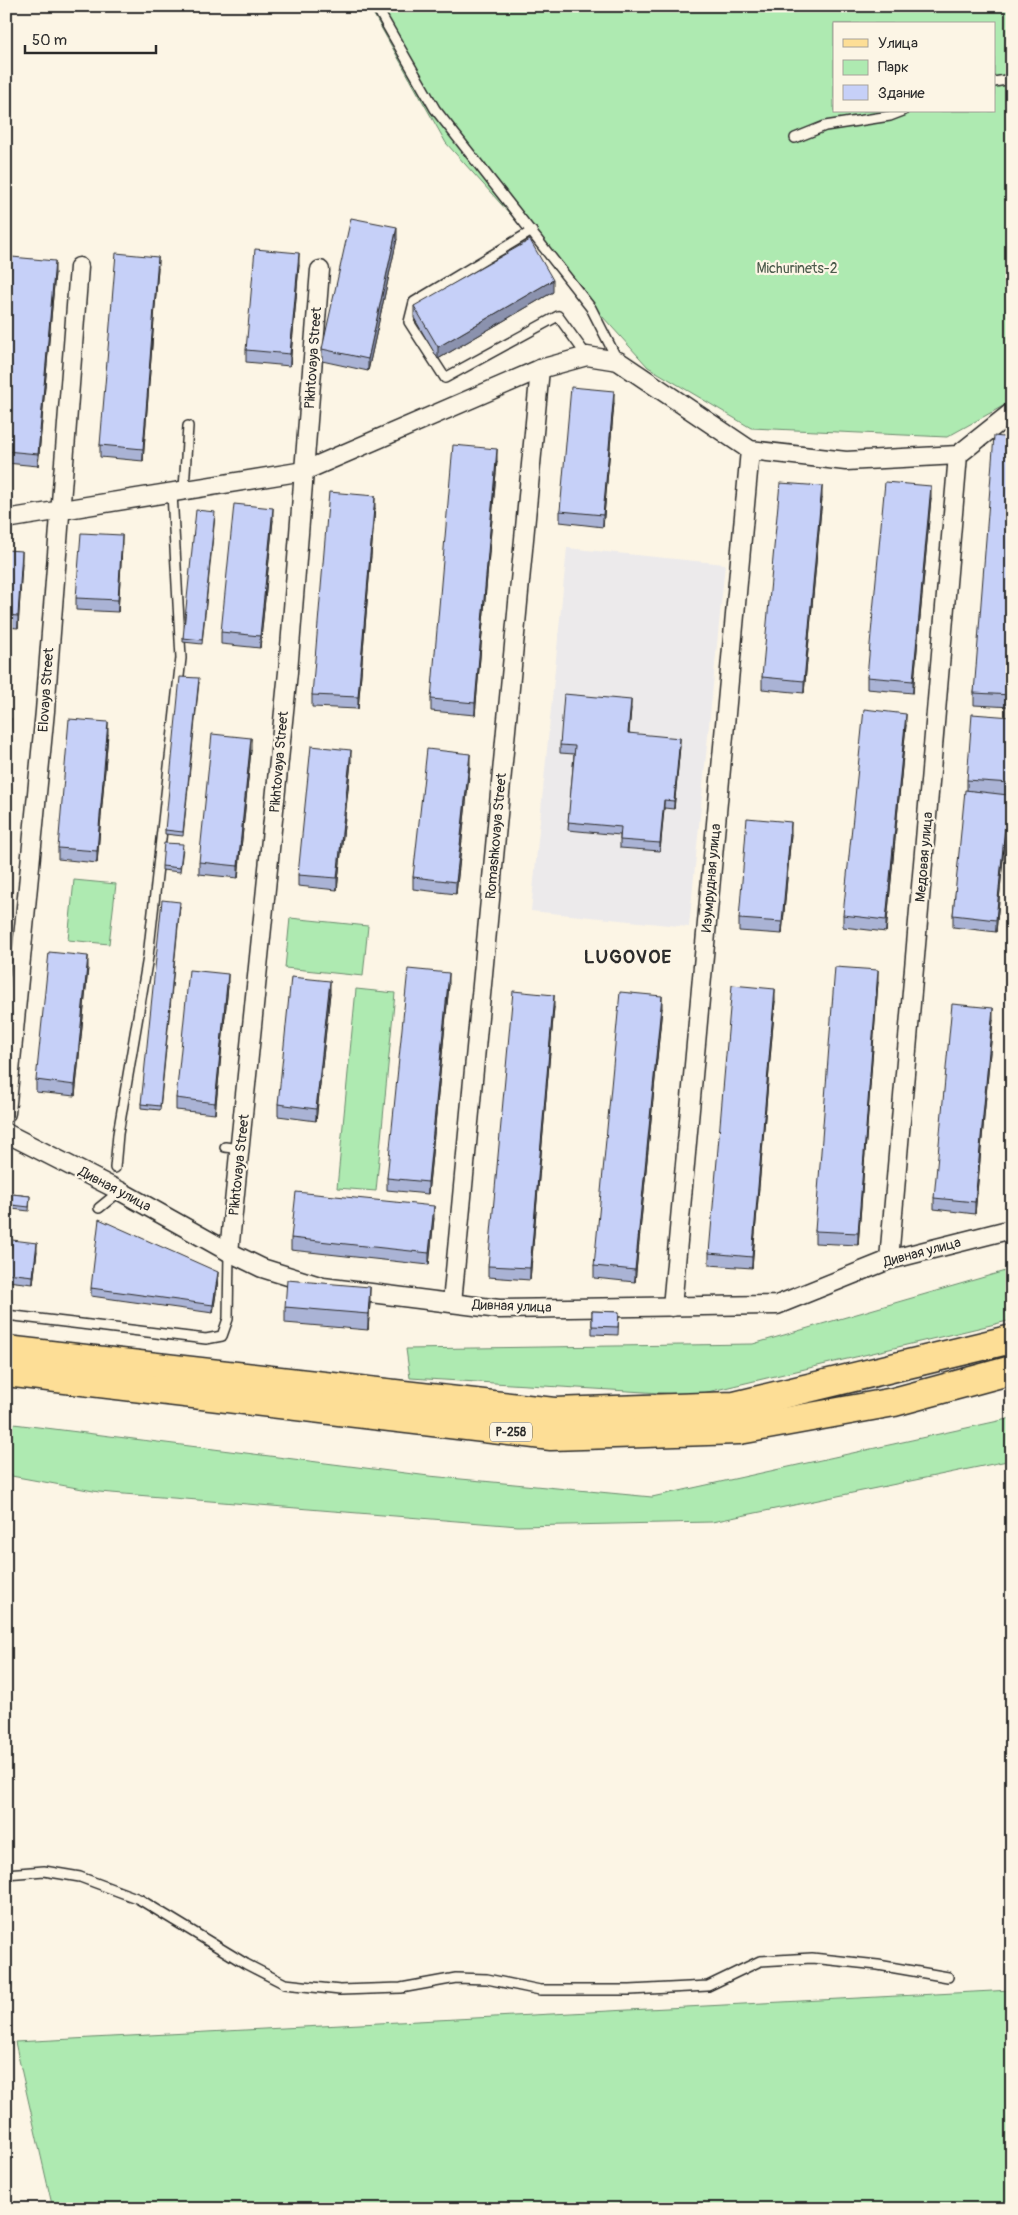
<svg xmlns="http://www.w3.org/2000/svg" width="1018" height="2215" viewBox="0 0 1018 2215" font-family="Pangolin,sans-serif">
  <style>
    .built { fill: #eceaeb }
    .green { fill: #aeeab1; stroke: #6c8a6e; fill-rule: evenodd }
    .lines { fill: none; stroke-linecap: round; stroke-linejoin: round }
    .service-casing { stroke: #2b2b2b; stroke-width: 12 }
    .minor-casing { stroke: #2b2b2b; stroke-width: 21 }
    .primary-casing { stroke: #2b2b2b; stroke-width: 31 }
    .service { stroke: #fcf5e5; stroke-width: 9 }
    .minor { stroke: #fcf5e5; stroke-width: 18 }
    .primary { stroke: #fdde96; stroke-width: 28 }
    .wall { fill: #aab3d5; stroke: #2b2b2b }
    .shaded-wall { fill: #8b92ae; stroke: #2b2b2b }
    .building { fill: #c6d0f8; stroke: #2b2b2b }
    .labels { text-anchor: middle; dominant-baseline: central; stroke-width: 4.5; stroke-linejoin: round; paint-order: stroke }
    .shield { fill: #fcf5e5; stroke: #6a6863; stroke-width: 1 }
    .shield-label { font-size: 12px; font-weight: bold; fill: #2b2b2b }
    .park-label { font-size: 14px; fill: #4c5b4c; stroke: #fcf5e5 }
    .street-label { font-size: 14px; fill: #2b2b2b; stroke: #fcf5e5 }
    .district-label { font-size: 19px; font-weight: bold; letter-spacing: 1px; fill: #2b2b2b; stroke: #fcf5e5 }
  </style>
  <rect width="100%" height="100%" fill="#fcf5e5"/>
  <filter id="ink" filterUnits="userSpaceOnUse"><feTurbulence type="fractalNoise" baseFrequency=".02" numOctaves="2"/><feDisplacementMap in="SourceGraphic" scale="10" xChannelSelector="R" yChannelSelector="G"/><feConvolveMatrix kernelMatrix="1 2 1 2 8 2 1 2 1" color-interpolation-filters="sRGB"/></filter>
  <g filter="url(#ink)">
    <path class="built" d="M567,548L725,564L689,927L531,911Z"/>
    <g class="green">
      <path d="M369,6H1012V401L947,437L751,428L648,367L446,143ZM834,24H994V111H834Z"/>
      <path d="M74,880L116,884L109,944L68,940Z"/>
      <path d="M290,918L368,926L363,976L285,968Z"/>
      <path d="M356,989L395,993L376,1191L337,1188Z"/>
      <path d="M1012,1269V1320L695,1395L410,1378L406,1349L753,1344Z"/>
      <path d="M1012,1418V1460L712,1522L518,1526L99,1492L6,1475V1423L429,1476L652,1497Z"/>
      <path d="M1012,1990V2209H53L15,2042Z"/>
    </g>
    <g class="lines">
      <defs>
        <g id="service">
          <path d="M376,6L435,109L591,308L618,361"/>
          <path d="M994,82L1012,79"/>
          <path d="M795,138L825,126L890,116L903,111"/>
          <path d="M532,231L414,302L409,322L445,378L558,316L587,356"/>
          <path d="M184,489L188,426"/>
          <path d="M225,1147L240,1149"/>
          <path d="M115,1168L118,1134L148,957L181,658L172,493"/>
          <path d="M99,1208L120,1191"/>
          <path d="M6,1315L206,1339L222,1336L228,1319L229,1252"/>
          <path d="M6,1874L44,1871L80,1877L139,1899L246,1964L285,1984L340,1990L401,1988L456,1978L487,1979L540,1990H630L708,1986L760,1961L812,1958L878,1965L948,1977"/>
        </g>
        <g id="minor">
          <path d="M6,519L304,471L540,369L587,356L618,361L750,450L846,461L958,455L1012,412"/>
          <path d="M6,1113L45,711L79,267"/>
          <path d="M6,1133L120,1191L229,1252L262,1268L323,1287L499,1309L777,1305L889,1260L1012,1229"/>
          <path d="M229,1252L288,672L320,270"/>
          <path d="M889,1260L958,455"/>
          <path d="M452,1303L540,369"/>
          <path d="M672,1307L750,450"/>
        </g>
        <g id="primary">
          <path d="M6,1350L554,1412L734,1406L1012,1339"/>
          <path d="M6,1372L551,1436L739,1430L894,1402L1012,1370"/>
        </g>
      </defs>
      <use href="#service" class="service-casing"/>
      <use href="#minor" class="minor-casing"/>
      <use href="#primary" class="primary-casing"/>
      <use href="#service" class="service"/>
      <use href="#minor" class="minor"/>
      <use href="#primary" class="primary"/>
    </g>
    <g class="wall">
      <path d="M397,239L368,371L322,361V349Z"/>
      <path d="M299,265L290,366L246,362V350Z"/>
      <path d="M158,268L143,461L100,457V445Z"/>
      <path d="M55,273L38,466L6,463V322Z"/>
      <path d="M553,292L438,359L414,318V306Z"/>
      <path d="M614,403L603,527L560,522V511Z"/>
      <path d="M1012,438V707L974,705V693Z"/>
      <path d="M497,461L475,715L431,711V699Z"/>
      <path d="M822,498L804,693L762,689V677Z"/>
      <path d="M931,498L913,693L867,689V677Z"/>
      <path d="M375,508L358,709L312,707V695Z"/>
      <path d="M215,516L202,644L183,642V638Z"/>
      <path d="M273,520L260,648L221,644V632Z"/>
      <path d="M122,547L118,612L76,610V598Z"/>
      <path d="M6,550L22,563L18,628L6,627Z"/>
      <path d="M199,682L183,836L165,834V830Z"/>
      <path d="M631,708L629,733L680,746L674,809L664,808L660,851L620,848V835L568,830L574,754L560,753V745Z"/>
      <path d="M1012,717L1010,795H1008V806L996,932L953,927V915L967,790V780Z"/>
      <path d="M906,725L886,932L843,927V915Z"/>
      <path d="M108,734L97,863L58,859V848Z"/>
      <path d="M251,750L238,878L199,874V862Z"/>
      <path d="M351,762L337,890L298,886V875Z"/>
      <path d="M470,766L456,894L413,889V877Z"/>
      <path d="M791,834L782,934L739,931V919Z"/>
      <path d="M183,848L180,872L162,870V866Z"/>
      <path d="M180,906L160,1110L141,1108V1104Z"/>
      <path d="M88,968L75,1096L36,1092V1080Z"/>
      <path d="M878,982L858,1245L815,1243V1231Z"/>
      <path d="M449,985L428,1194L387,1190V1178Z"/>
      <path d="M228,986L215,1114L176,1110V1098Z"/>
      <path d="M330,993L316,1121L278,1116V1104Z"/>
      <path d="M775,1001L752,1268L709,1265V1253Z"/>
      <path d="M554,1007L530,1280L488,1277V1266Z"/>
      <path d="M662,1008L635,1282L594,1278V1266Z"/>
      <path d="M993,1020L975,1214L934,1209V1198Z"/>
      <path d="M12,1194L30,1196L29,1211L12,1209Z"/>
      <path d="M434,1218L429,1265L291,1250V1238Z"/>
      <path d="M37,1251L33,1284L7,1281V1273Z"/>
      <path d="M218,1280L213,1313L91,1296V1288Z"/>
      <path d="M370,1303L368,1330L285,1323V1307Z"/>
      <path d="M592,1311L619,1312L618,1335L592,1334Z"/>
    </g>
    <g class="shaded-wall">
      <path d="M397,227V239L368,371V359Z"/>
      <path d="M299,253V265L290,366V354Z"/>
      <path d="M158,257V268L143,461V449Z"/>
      <path d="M55,261V273L38,466V454Z"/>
      <path d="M553,280V292L438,359V347Z"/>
      <path d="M614,391V403L603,527V515Z"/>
      <path d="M497,449V461L475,715V703Z"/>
      <path d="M822,486V498L804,693V681Z"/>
      <path d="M931,486V498L913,693V681Z"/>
      <path d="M375,496V508L358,709V697Z"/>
      <path d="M273,508V520L260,648V636Z"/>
      <path d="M122,535V547L118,612V600Z"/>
      <path d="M22,551V563L18,628V616Z"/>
      <path d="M631,700V708L628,741V733Z"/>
      <path d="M906,714V725L886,932V920Z"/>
      <path d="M11,718V729L6,772V760Z"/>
      <path d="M108,722V734L97,863V851Z"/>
      <path d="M251,738V750L238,878V866Z"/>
      <path d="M680,738V746L674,809V801Z"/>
      <path d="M351,750V762L337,890V878Z"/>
      <path d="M470,754V766L456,894V882Z"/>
      <path d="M1012,756V768L1010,795V783Z"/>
      <path d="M1008,795V806L996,932V920Z"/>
      <path d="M664,800V808L660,851V843Z"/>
      <path d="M791,822V834L782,934V922Z"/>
      <path d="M88,956V968L75,1096V1085Z"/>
      <path d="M878,970V982L858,1245V1233Z"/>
      <path d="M449,973V985L428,1194V1182Z"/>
      <path d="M228,974V986L215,1114V1103Z"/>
      <path d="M330,981V993L316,1121V1109Z"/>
      <path d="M775,989V1001L752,1268V1257Z"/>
      <path d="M554,995V1007L530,1280V1268Z"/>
      <path d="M662,996V1008L635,1282V1270Z"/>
      <path d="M993,1008V1020L975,1214V1202Z"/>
      <path d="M434,1206V1218L429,1265V1253Z"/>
      <path d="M37,1243V1251L33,1284V1276Z"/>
      <path d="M218,1272V1280L213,1313V1305Z"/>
      <path d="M370,1287V1303L368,1330V1314Z"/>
    </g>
    <g class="building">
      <path d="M351,218L397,227L368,359L322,349Z"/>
      <path d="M530,240L553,280L438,347L414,306Z"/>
      <path d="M255,249L299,253L290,354L246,350Z"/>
      <path d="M116,253L158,257L143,449L100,445Z"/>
      <path d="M12,257L55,261L38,454L6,451V322Z"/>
      <path d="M571,387L614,391L603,515L560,511Z"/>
      <path d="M994,436L1012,438V695L974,693Z"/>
      <path d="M453,445L497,449L475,703L431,699Z"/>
      <path d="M885,482L931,486L913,681L867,677Z"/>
      <path d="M780,483L822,486L804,681L762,677Z"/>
      <path d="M329,492L375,496L358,697L312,695Z"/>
      <path d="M234,504L273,508L260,636L221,632Z"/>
      <path d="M196,510L215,512L202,640L183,638Z"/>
      <path d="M81,533L122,535L118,600L76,598Z"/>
      <path d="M6,550L22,551L18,616L6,615Z"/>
      <path d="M180,677L199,678L183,832L165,830Z"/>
      <path d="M564,694L631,700L628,733L680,738L674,801L664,800L660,843L620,840L621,827L568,822L575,746L560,745Z"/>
      <path d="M864,709L906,714L886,920L843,915Z"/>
      <path d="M972,714L1012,717V756L1010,783L967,780Z"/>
      <path d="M6,717L11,718L6,760Z"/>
      <path d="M69,719L108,722L97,851L58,848Z"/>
      <path d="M212,734L251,738L238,866L199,862Z"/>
      <path d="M311,746L351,750L337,878L298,875Z"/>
      <path d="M427,749L470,754L456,882L413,877Z"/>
      <path d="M965,790L1008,795L996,920L953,915Z"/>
      <path d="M747,818L791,822L782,922L739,919Z"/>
      <path d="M164,843L183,844L180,868L162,866Z"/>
      <path d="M162,900L180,902L160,1106L141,1104Z"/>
      <path d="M49,952L88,956L75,1085L36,1080Z"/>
      <path d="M835,967L878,970L858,1233L815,1231Z"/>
      <path d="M408,969L449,973L428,1182L387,1178Z"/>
      <path d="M189,970L228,974L215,1103L176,1098Z"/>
      <path d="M291,977L330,981L316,1109L278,1104Z"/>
      <path d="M732,985L775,989L752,1257L709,1253Z"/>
      <path d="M513,991L554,995L530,1268L488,1266Z"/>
      <path d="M620,992L662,996L635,1270L594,1266Z"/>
      <path d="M952,1004L993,1008L975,1202L934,1198Z"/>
      <path d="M296,1192L434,1206L429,1253L291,1238Z"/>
      <path d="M12,1194L30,1196L29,1207L12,1205Z"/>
      <path d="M99,1219L218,1272L213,1305L91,1288Z"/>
      <path d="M12,1240L37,1243L33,1276L7,1273Z"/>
      <path d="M287,1280L370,1287L368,1314L285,1307Z"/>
      <path d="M592,1311L619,1312L618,1327L592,1326Z"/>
    </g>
  </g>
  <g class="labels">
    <rect class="shield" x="490" y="1422.5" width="42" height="19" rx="4"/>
    <g class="shield-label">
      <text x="511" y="1432">Р-258</text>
    </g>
    <g class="park-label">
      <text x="797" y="268">Michurinets-2</text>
    </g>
    <g class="street-label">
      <text transform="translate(313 358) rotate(-86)">Pikhtovaya Street</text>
      <text transform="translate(46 690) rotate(-86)">Elovaya Street</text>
      <text transform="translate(279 762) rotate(-85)">Pikhtovaya Street</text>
      <text transform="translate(496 836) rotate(-85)">Romashkovaya Street</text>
      <text transform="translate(924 857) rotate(-85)">Медовая улица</text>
      <text transform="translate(711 878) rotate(-85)">Изумрудная улица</text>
      <text transform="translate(239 1165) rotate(-84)">Pikhtovaya Street</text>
      <text transform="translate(115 1189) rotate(28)">Дивная улица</text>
      <text transform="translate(922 1252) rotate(-15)">Дивная улица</text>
      <text transform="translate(512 1306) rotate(2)">Дивная улица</text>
    </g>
    <g class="district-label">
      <text x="628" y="957">LUGOVOE</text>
    </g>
  </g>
  <rect width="1018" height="2215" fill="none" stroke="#fcf5e5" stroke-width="25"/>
  <rect x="12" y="12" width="993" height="2190" fill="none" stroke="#2b2b2b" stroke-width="2" filter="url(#ink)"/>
  <rect x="833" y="22" width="162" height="90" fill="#fcf5e5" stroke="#a8a49b"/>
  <rect x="843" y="39" width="25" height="8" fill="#fdde96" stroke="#a8a49b"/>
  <text x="878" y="48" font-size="15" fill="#2b2b2b">Улица</text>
  <rect x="843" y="60" width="25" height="15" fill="#aeeab1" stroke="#a8a49b"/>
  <text x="878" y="72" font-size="15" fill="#2b2b2b">Парк</text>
  <rect x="843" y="85" width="25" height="15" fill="#c6d0f8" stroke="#a8a49b"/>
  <text x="878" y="98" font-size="15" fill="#2b2b2b">Здание</text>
  <path d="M25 45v8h131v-8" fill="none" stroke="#2b2b2b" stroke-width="2.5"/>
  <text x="32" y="45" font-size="15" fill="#2b2b2b" stroke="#fcf5e5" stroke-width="4" paint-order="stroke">50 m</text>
</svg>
